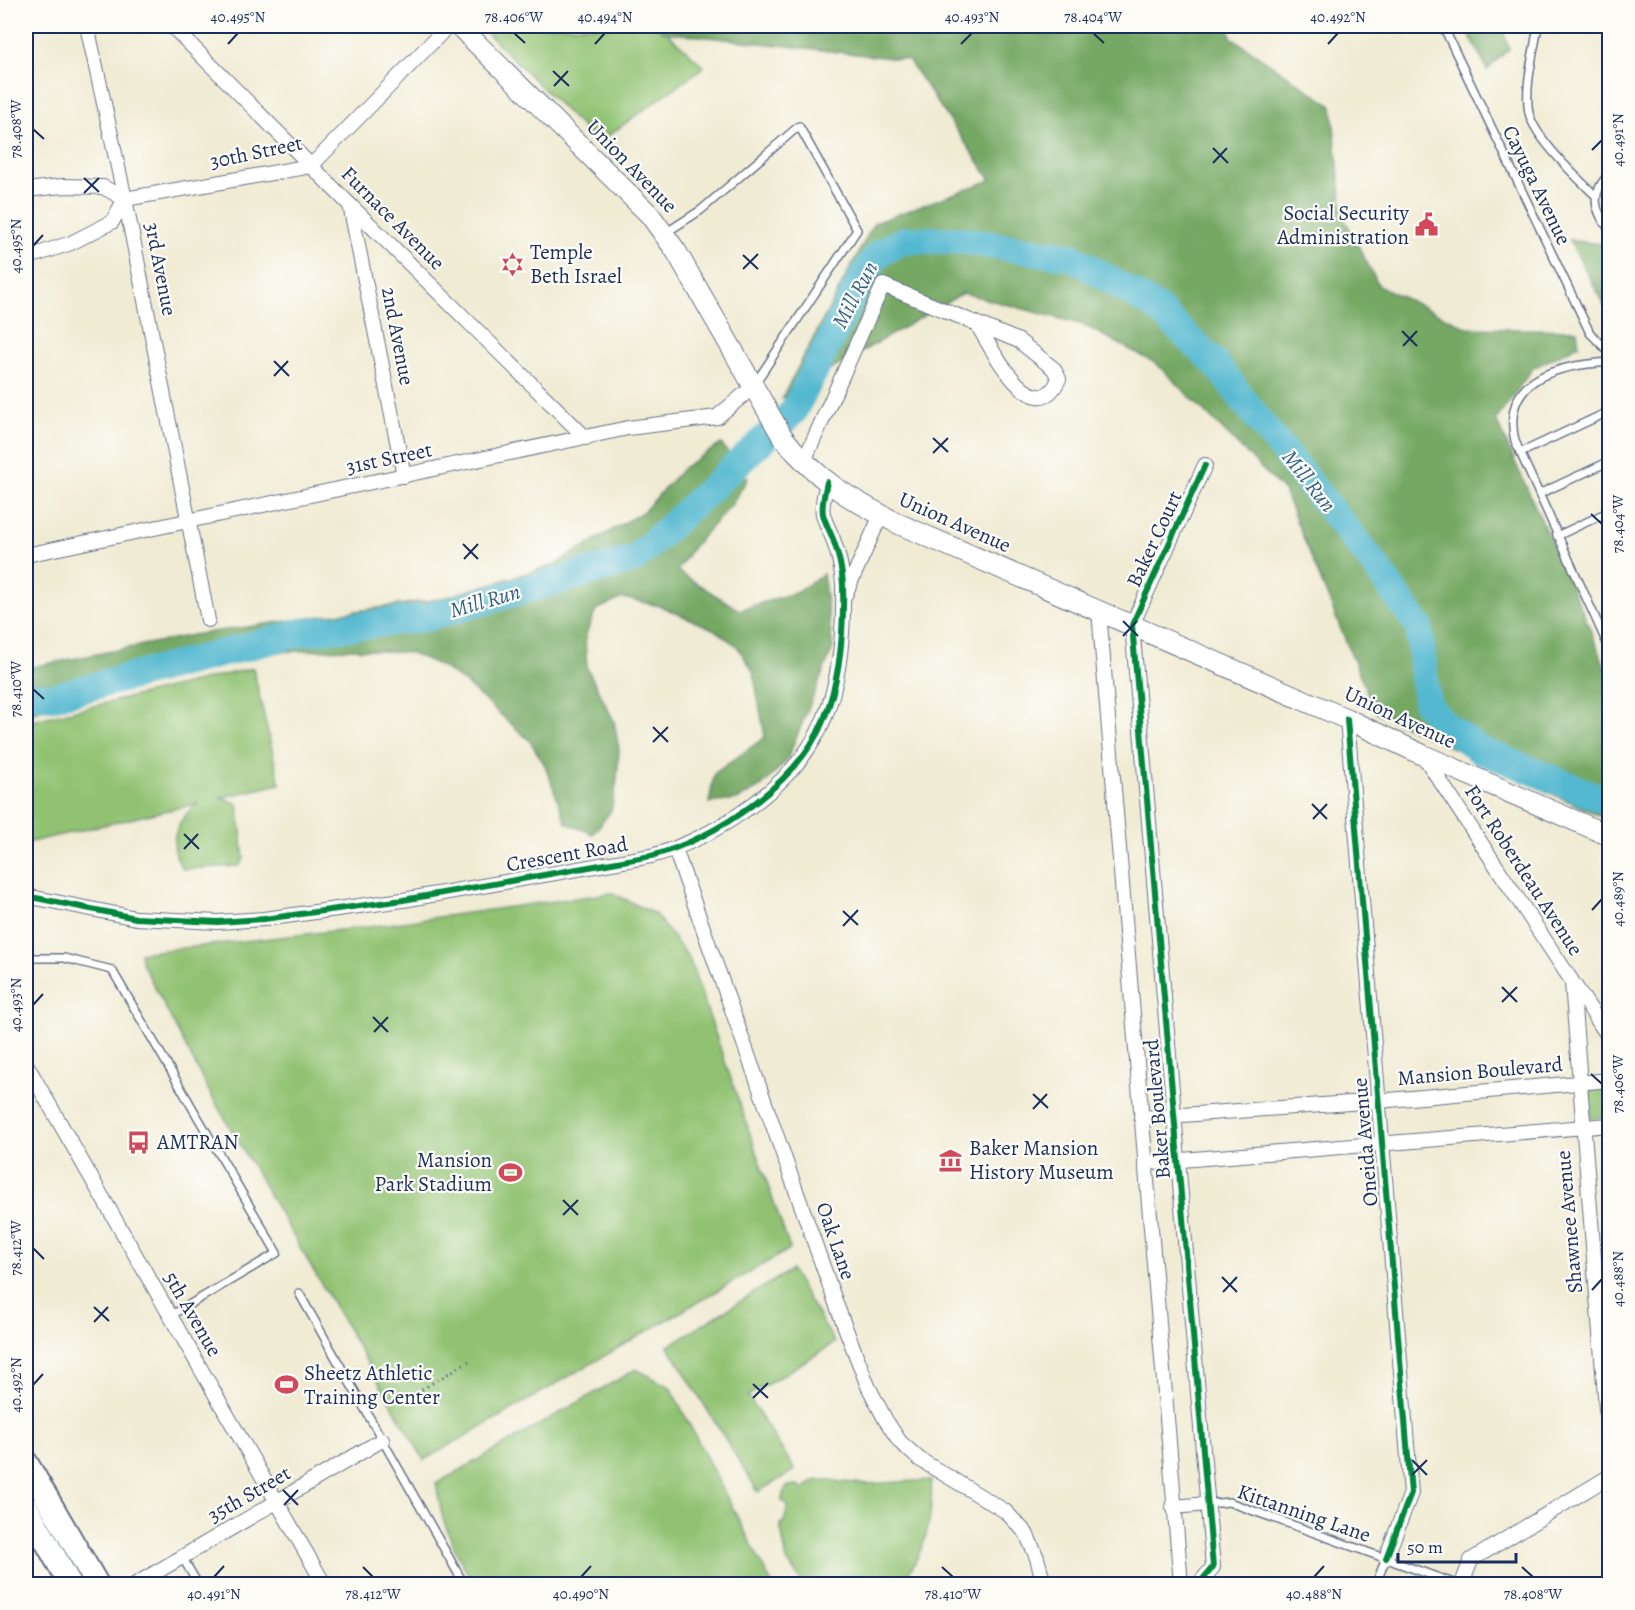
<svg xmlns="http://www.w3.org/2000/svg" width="1635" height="1610" viewBox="0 0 1635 1610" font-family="Alegreya,serif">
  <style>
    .green { fill: #91c272; stroke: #567868; stroke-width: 1.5 }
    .forest { fill: #74a864; stroke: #486c61; stroke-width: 1.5 }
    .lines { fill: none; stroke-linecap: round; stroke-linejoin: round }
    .river { stroke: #52b8d0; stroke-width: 28 }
    .service-casing { stroke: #667187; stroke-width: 10 }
    .minor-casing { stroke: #667187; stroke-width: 16 }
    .secondary-casing { stroke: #667187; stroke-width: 22 }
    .primary-casing { stroke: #667187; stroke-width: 26 }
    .path { stroke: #667187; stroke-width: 3; stroke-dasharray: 1.5 4.5; stroke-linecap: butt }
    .service { stroke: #fff; stroke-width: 7 }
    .minor { stroke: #fff; stroke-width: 14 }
    .secondary { stroke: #fff; stroke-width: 20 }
    .primary { stroke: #fff; stroke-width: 22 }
    .cycleway-casing { stroke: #fdfcf7; stroke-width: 10 }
    .cycleway { stroke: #00873e; stroke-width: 6 }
    .ticks { fill: none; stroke: #1b2f5e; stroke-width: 2 }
    .labels { text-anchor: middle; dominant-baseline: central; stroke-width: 4.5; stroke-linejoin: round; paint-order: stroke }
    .street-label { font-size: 21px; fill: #1b2f5e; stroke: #fdfcf7 }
    .poi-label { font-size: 21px; fill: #1b2f5e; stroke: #fdfcf7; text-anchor: start }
    .water-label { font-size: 22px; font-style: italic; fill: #2e5f86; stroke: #fdfcf7 }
    .neatline { fill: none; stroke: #1b2f5e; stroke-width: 2 }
    .ticks-label { font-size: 15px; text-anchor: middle; fill: #1b2f5e }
  </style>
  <rect width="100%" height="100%" fill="#fdfcf7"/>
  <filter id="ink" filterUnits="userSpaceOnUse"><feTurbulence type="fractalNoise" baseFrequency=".0167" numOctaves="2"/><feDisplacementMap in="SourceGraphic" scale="12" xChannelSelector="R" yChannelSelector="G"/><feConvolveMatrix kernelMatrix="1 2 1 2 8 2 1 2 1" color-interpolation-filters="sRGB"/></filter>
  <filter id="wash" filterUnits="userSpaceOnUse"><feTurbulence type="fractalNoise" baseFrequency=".008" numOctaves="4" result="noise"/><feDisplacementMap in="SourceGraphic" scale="24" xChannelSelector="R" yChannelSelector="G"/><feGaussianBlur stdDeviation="1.35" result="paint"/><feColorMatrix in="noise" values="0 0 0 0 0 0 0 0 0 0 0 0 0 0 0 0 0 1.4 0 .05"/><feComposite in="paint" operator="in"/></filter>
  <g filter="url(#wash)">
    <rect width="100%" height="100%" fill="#f0ebd3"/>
    <g class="green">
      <path d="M480,26H660L704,67L598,143Z"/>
      <path d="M253,668L280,784L219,798L226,799L238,804L244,859L239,866L183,869C165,844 177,818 199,803L26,843V722Z"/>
      <path d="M612,893L655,914L689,958L790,1249L424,1460L211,1095L141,961L140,953L367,927Z"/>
      <path d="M1609,1088V1118H1591L1587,1090Z"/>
      <path d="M791,1270L835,1343L748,1396L795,1470L758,1492L668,1346Z"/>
      <path d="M636,1369L670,1387L772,1584H473L455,1550L443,1519L436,1484Z"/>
      <path d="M817,1480L869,1484L931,1480C934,1518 924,1554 901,1584H800V1579L787,1561L780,1524L784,1522L788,1506L782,1501L783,1493L788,1486L799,1485L802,1489Z"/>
    </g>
    <g class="forest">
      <path d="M655,26H1229L1231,37L1332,106L1343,216L1379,286L1468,328L1577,330L1579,345L1533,368L1496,420L1586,619L1609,677V820L1375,712L1284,491L1157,364L1084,325L963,293L782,398L874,223L991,180L908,60L664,32Z"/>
      <path d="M1465,26H1502L1509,49L1487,70Z"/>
      <path d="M1569,240L1609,245V312H1608Z"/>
      <path d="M721,444L748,478L732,504L693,547L677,571L739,610L797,592L823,574L833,648L787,760L762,786L737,800L709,803L714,774L765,737L753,671L737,646L713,629L660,606L623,598L596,610L585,637L587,668L614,721L619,749L617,781L611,811L593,834L566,823L545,765L530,741L464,682L439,665L411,653L353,649L269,652L88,696L26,714V668L198,634L440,599L554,565L644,511L684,467Z"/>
    </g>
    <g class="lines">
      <path class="river" d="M26,695L52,697L300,633L425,618L635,559L793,412L862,278L878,254L904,240H958L1072,257L1157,308L1214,362L1276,442L1369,557L1419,627L1427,704L1445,725L1480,750L1610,802"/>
    </g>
  </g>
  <g filter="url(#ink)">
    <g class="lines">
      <defs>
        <g id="service">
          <path d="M1443,26L1590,333L1610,353"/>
          <path d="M1538,26C1534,52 1524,87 1529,113C1534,136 1577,178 1595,195"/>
          <path d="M1610,173C1590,194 1593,209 1610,230"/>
          <path d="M664,234L701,210L799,126L857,230L756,382"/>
          <path d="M1610,362C1561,365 1500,376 1515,441L1610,650"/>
          <path d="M1520,453L1610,411"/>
          <path d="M1539,494L1610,461"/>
          <path d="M1557,536L1610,511"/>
          <path d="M26,958H64L112,970L277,1253L170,1316"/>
          <path d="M299,1293L464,1584"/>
          <path d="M1208,1504L1229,1502L1456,1584"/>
          <path d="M182,1557L198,1584"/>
          <path d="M1376,1584L1386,1558"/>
        </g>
        <g id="minor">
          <path d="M87,26L125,199L208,620"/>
          <path d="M172,26L350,205L586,438"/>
          <path d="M26,190L62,186L103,187L125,199L311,166L448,26"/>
          <path d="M350,205L404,476"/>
          <path d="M26,258L71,243L112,222L125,199"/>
          <path d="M804,461L883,285L1019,341L1054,369L1059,379C1034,433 989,345 977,324"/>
          <path d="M26,555L628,428L717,417L753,387"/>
          <path d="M845,595L881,515"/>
          <path d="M1099,611L1181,1584"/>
          <path d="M1347,719L1411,1493L1386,1558"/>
          <path d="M1423,755L1610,1039"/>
          <path d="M675,849L838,1309L868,1386L885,1419L900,1442L919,1459L1005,1511L1026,1533L1037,1558L1044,1584"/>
          <path d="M26,896L136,918L218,922L264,919L403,900L651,856C715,839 799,783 824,719C841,678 844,627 843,584C842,568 838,553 833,539C830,531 825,523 823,514C821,505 825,492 827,482"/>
          <path d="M1572,983L1610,1458"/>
          <path d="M26,1064L324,1584"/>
          <path d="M1141,1118L1378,1101L1610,1080"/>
          <path d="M1145,1163L1610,1125"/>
          <path d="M1173,1507L1208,1504"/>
          <path d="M136,1584L382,1440"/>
          <path d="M1199,1584L1213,1567L1132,625L1205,465"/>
          <path d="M1462,1584L1471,1560L1610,1476"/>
        </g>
        <path id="secondary" d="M459,26L650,215L676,251L782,436C816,480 851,500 899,524L1347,719L1423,755L1610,836"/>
        <g id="primary">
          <path d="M26,1462L97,1584"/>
          <path d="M26,1506L70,1584"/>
        </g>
      </defs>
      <use href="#service" class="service-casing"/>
      <use href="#minor" class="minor-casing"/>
      <use href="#secondary" class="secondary-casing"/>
      <use href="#primary" class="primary-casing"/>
      <path class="path" d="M401,1402L469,1361"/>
      <use href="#service" class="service"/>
      <use href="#minor" class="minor"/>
      <use href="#secondary" class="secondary"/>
      <use href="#primary" class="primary"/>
      <defs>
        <g id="cycleway">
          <path d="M1347,719L1411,1493L1386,1558"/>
          <path d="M26,896L136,918L218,922L264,919L403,900L651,856C715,839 799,783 824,719C841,678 844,627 843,584C842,568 838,553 833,539C830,531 825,523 823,514C821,505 825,492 827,482"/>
          <path d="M1199,1584L1213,1567L1132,625L1205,465"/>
        </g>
      </defs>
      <use href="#cycleway" class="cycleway-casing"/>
      <use href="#cycleway" class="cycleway"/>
    </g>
  </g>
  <path class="ticks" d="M514,33L525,43M1093,33L1104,43M228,44L238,33M595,44L605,33M961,44L972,33M1328,44L1338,33M553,71L569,86M554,86L568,71M33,129L44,139M1213,148L1228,163M1592,150L1602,140M1213,163L1227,148M84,178L99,192M84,193L99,178M33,246L43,235M743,255L758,269M743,269L758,254M1402,331L1417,346M1403,346L1417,331M274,361L289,376M274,376L288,361M933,438L948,452M933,453L948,438M1591,514L1602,524M463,544L478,559M464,559L478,544M1123,621L1138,636M1123,636L1137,621M33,689L44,699M653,727L668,742M653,742L668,727M1312,804L1327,819M1313,819L1327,804M184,834L199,849M184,849L198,834M1592,910L1602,899M843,911L858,925M843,926L858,910M1502,987L1517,1002M1502,1002L1517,987M33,1005L43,994M373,1017L388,1032M374,1032L388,1017M1591,1074L1602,1084M1033,1094L1048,1108M1033,1109L1047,1094M563,1200L578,1215M563,1215L578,1200M33,1248L44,1259M1222,1277L1237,1292M1592,1290L1602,1279M1223,1292L1237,1277M94,1307L109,1321M94,1322L108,1307M753,1384L768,1398M33,1385L43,1374M753,1398L768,1383M1412,1460L1427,1475M1412,1475L1427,1460M283,1490L298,1505M284,1505L298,1490M363,1567L373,1577M942,1567L953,1577M1522,1567L1533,1577M214,1577L224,1566M581,1577L591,1566M1314,1577L1324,1566"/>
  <defs>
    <symbol id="civic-bare" viewBox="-9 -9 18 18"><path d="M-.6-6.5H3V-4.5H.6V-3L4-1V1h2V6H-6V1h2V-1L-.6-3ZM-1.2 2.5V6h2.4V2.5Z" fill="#d1495b" stroke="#fdfcf7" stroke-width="2.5" paint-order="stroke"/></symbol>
    <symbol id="synagogue-bare" viewBox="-9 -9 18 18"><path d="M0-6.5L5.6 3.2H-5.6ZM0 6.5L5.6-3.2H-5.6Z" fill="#d1495b" stroke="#fdfcf7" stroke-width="2.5" paint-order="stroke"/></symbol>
    <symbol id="bus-bare" viewBox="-9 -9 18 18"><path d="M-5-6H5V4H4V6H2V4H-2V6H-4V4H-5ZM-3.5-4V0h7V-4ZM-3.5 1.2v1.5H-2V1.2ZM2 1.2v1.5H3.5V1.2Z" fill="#d1495b" stroke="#fdfcf7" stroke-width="2.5" paint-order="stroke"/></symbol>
    <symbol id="museum-bare" viewBox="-9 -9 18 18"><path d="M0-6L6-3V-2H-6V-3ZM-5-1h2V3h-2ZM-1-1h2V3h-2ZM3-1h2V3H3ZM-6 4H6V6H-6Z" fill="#d1495b" stroke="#fdfcf7" stroke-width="2.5" paint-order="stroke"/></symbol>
    <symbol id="stadium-bare" viewBox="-9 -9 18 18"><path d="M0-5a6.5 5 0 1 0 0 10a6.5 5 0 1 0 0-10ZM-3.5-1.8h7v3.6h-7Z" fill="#d1495b" stroke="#fdfcf7" stroke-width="2.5" paint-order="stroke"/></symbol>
  </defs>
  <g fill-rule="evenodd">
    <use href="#civic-bare" x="1410" y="208" width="33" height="33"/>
    <use href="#synagogue-bare" x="496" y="248" width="33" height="33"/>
    <use href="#bus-bare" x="122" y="1126" width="33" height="33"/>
    <use href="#museum-bare" x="934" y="1144" width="33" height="33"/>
    <use href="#stadium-bare" x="494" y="1156" width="33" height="33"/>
    <use href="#stadium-bare" x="270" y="1368" width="33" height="33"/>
  </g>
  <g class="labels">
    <g class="street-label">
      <text transform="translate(256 152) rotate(-12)">30th Street</text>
      <text transform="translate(632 166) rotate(46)">Union Avenue</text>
      <text transform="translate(1537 185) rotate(64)">Cayuga Avenue</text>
      <text transform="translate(393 218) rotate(45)">Furnace Avenue</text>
      <text transform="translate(161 269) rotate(79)">3rd Avenue</text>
      <text transform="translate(398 336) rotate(79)">2nd Avenue</text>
      <text transform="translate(389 458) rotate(-12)">31st Street</text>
      <text transform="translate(955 522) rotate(24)">Union Avenue</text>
      <text transform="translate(1154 539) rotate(-65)">Baker Court</text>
      <text transform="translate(1400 717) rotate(25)">Union Avenue</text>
      <text transform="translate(567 854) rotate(-10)">Crescent Road</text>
      <text transform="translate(1524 870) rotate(57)">Fort Roberdeau Avenue</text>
      <text transform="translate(1480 1071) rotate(-5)">Mansion Boulevard</text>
      <text transform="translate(1157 1109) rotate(-95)">Baker Boulevard</text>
      <text transform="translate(1365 1142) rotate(-95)">Oneida Avenue</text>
      <text transform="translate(1569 1222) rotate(-95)">Shawnee Avenue</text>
      <text transform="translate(836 1241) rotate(71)">Oak Lane</text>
      <text transform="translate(193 1314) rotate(60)">5th Avenue</text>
      <text transform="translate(249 1494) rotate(-30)">35th Street</text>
      <text transform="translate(1304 1513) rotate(19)">Kittanning Lane</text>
    </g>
    <g class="poi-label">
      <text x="1409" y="213" text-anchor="end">Social Security<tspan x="1409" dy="24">Administration</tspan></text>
      <text x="530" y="252">Temple<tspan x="530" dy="24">Beth Israel</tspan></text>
      <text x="157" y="1142">AMTRAN</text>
      <text x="969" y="1148">Baker Mansion<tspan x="969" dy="24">History Museum</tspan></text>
      <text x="492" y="1160" text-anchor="end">Mansion<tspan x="492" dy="24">Park Stadium</tspan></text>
      <text x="304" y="1373">Sheetz Athletic<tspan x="304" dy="24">Training Center</tspan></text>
    </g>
    <g class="water-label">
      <text transform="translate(855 295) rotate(-62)">Mill Run</text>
      <text transform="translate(1309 481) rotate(52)">Mill Run</text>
      <text transform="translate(485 601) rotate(-16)">Mill Run</text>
    </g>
  </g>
  <rect width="1635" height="1610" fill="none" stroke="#fdfcf7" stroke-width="66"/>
  <path d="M1398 1553v9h118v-9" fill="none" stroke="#1b2f5e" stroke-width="3"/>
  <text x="1407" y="1553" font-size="18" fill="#1b2f5e" stroke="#fdfcf7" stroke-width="4.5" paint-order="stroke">50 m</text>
  <rect x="33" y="33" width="1569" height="1544" class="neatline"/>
  <g class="ticks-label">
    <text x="238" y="22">40.495°N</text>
    <text x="514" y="22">78.406°W</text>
    <text x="605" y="22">40.494°N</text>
    <text x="972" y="22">40.493°N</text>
    <text x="1093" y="22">78.404°W</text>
    <text x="1338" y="22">40.492°N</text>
    <text transform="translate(16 129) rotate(-90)" y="5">78.408°W</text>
    <text transform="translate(1618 140) rotate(-90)" y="5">40.491°N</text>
    <text transform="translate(16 246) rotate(-90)" y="5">40.495°N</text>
    <text transform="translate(1618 524) rotate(-90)" y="5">78.404°W</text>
    <text transform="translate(16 689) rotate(-90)" y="5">78.410°W</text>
    <text transform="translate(1618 899) rotate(-90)" y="5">40.489°N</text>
    <text transform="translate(16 1005) rotate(-90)" y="5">40.493°N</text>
    <text transform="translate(1618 1084) rotate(-90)" y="5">78.406°W</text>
    <text transform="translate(16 1248) rotate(-90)" y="5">78.412°W</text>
    <text transform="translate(1618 1279) rotate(-90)" y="5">40.488°N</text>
    <text transform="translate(16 1385) rotate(-90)" y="5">40.492°N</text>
    <text x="214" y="1599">40.491°N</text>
    <text x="373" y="1599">78.412°W</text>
    <text x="581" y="1599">40.490°N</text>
    <text x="953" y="1599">78.410°W</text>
    <text x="1314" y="1599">40.488°N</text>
    <text x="1533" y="1599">78.408°W</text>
  </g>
</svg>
